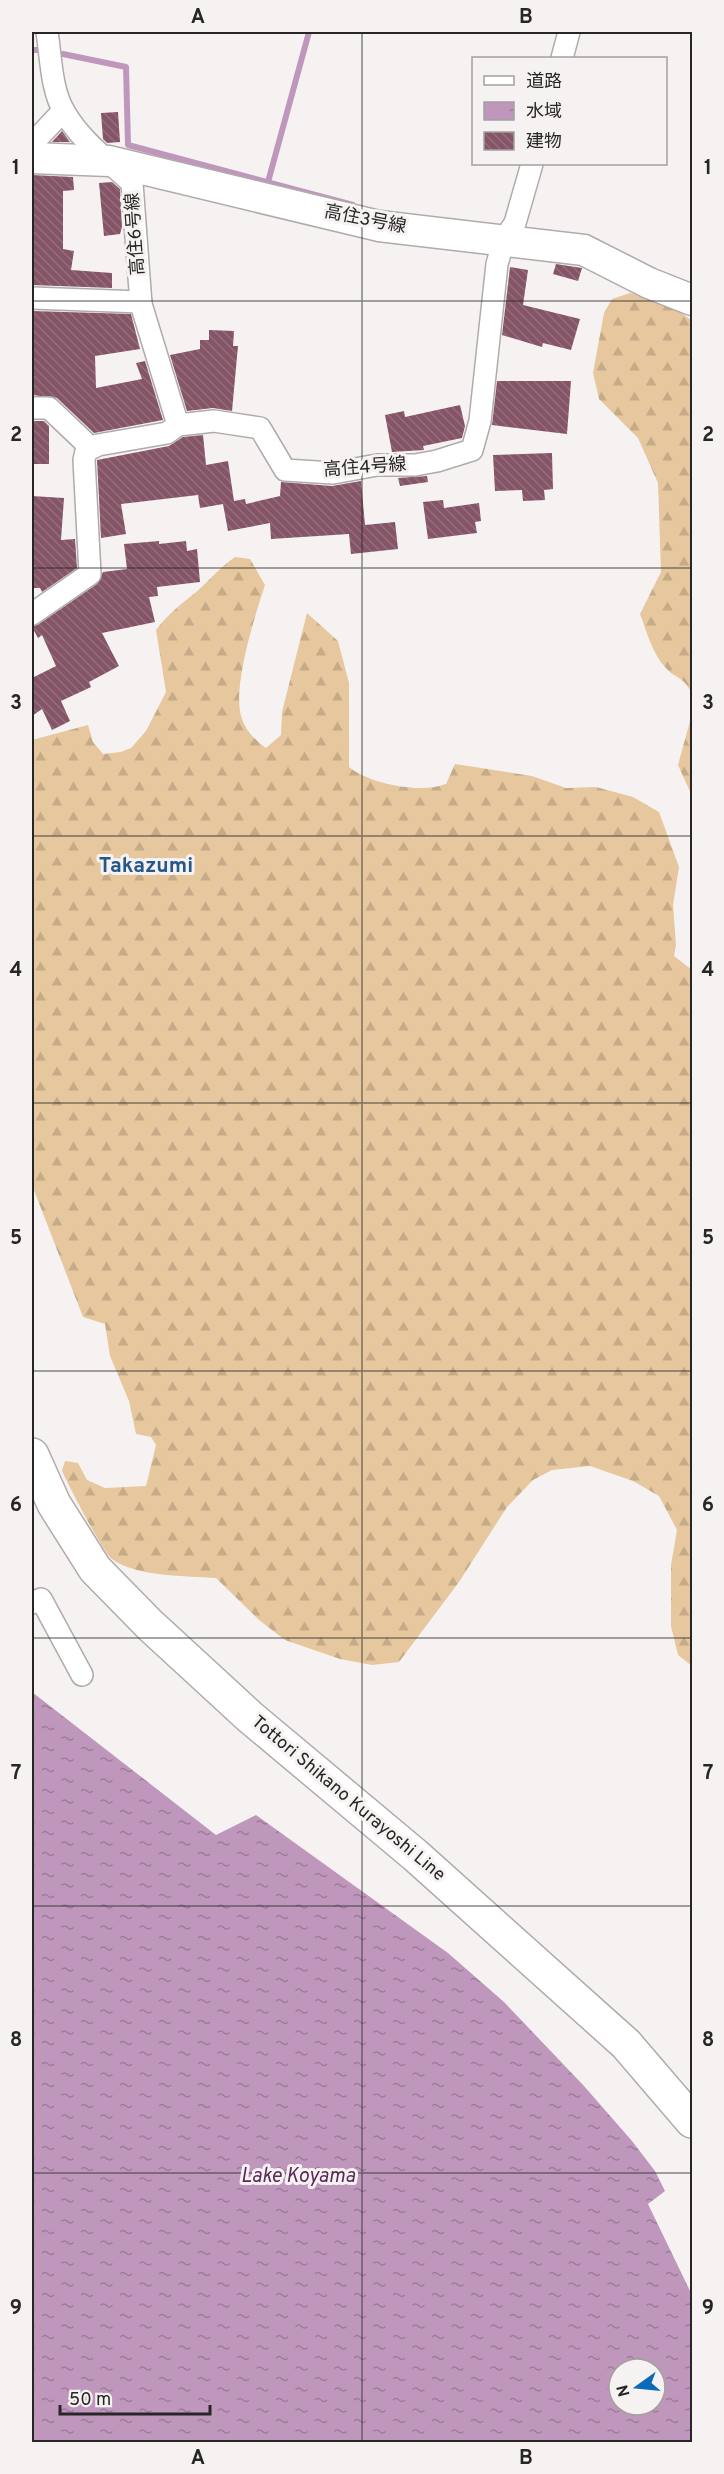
<svg xmlns="http://www.w3.org/2000/svg" width="724" height="2474" viewBox="0 0 724 2474" font-family="Overpass,'Noto Sans JP',sans-serif">
  <style>
    .forest { fill: url(#forest-firs) }
    .water { fill: url(#water-ripples); fill-rule: evenodd }
    .lines { fill: none; stroke-linecap: round; stroke-linejoin: round }
    .stream { stroke: #c097bc; stroke-width: 6 }
    .building { fill: url(#building-back-hatch) }
    .street-casing { stroke: #b0abab; stroke-width: 24 }
    .secondary-casing { stroke: #b0abab; stroke-width: 33 }
    .primary-casing { stroke: #b0abab; stroke-width: 36 }
    .street { stroke: #fff; stroke-width: 21 }
    .secondary { stroke: #fff; stroke-width: 30 }
    .primary { stroke: #fff; stroke-width: 33 }
    .grid { fill: none; stroke: #272525; stroke-width: 1.5; stroke-opacity: 0.55 }
    .labels { text-anchor: middle; dominant-baseline: central; stroke-width: 6; stroke-linejoin: round; paint-order: stroke }
    .street-label { font-size: 18px; fill: #272525; stroke: #f7f2f2 }
    .water-label { font-size: 20px; font-style: italic; fill: #5b2959; stroke: #f7f2f2 }
    .quarter-label { font-size: 21px; font-weight: bold; fill: #24588b; stroke: #f7f2f2 }
    .neatline { fill: none; stroke: #272525; stroke-width: 2 }
    .grid-label { font-size: 20px; text-anchor: middle; font-weight: bold; fill: #272525 }
  </style>
  <defs>
    <pattern id="forest-firs" width="22" height="20" patternUnits="userSpaceOnUse" patternTransform="scale(1.5)"><rect width="22" height="20" fill="#e6c79e"/><path d="M5 1l3.5 6h-7zM16 11l3.5 6h-7z" fill="#c5ab88"/></pattern>
    <pattern id="water-ripples" width="26" height="14" patternUnits="userSpaceOnUse" patternTransform="scale(1.5)"><rect width="26" height="14" fill="#c097bc"/><path d="M2 4q2-2 4 0t4 0M15 11q2-2 4 0t4 0" fill="none" stroke="#9c7b99"/></pattern>
    <pattern id="building-back-hatch" width="6" height="6" patternUnits="userSpaceOnUse" patternTransform="scale(1.5)"><rect width="6" height="6" fill="#855467"/><path d="M-1 5l2 2M0 0l6 6M5-1l2 2" fill="none" stroke="#936e7d"/></pattern>
  </defs>
  <rect width="100%" height="100%" fill="#f7f2f2"/>
  <g class="forest">
    <path d="M630,293L670,304L692,321V693C681,674 675,679 665,667C652,653 647,632 640,614L661,572L658,483L638,438L599,399L593,373L604,313L612,299Z"/>
    <path d="M235,557L250,559L265,585C255,615 231,691 242,719C246,731 256,741 266,748L281,735L282,712L307,613L338,641L349,683V767C370,784 420,794 446,784L455,764L532,776L566,788L596,787L633,797L659,812L679,867L673,905L676,945L674,956L692,970V1666L678,1655L671,1626V1565L677,1530L659,1496L633,1481L590,1466L552,1470L533,1480L507,1507L459,1582L399,1662L372,1665L340,1659L285,1640L259,1620L216,1578C187,1576 136,1577 112,1559C102,1551 69,1486 62,1471L65,1461L78,1463L87,1480L105,1488L146,1486L156,1445L151,1437L136,1434L129,1401L110,1356L105,1324L83,1317L32,1185V740L88,725L93,742L103,754L121,752L131,748L146,731L166,692L156,630C168,614 180,605 195,593C209,581 218,569 235,557Z"/>
    <path d="M692,714V796L678,765Z"/>
  </g>
  <path class="water" d="M32,1692L216,1835L256,1815L448,1953L504,2002L584,2086L632,2141L655,2171L665,2191L648,2204L692,2295V2442H32ZM619,2369H655V2405H619Z"/>
  <g class="lines">
    <g class="stream">
      <path d="M32,50H41"/>
      <path d="M63,54L126,67L128,145L353,205"/>
      <path d="M268,182L309,32"/>
    </g>
  </g>
  <g class="building">
    <path d="M118,112L120,142L107,143L103,139L101,113Z"/>
    <path d="M62,131L70,142H52Z"/>
    <path d="M32,175L73,177L74,190L63,191V249L74,251L71,270L112,273V288L32,285Z"/>
    <path d="M112,182L120,189L122,227L120,234L104,236L99,183Z"/>
    <path d="M556,264L582,268L578,281L553,274Z"/>
    <path d="M510,267L528,270L523,305L580,319L571,350L543,343L542,347L502,335Z"/>
    <path d="M32,311L131,314L140,349L95,356L96,388L142,379L136,363L145,361L163,420L94,433L57,398L32,395Z"/>
    <path d="M209,330L234,331L233,346H238L232,411L213,408L187,411L170,355L200,349V340H209Z"/>
    <path d="M497,381H571L567,434L492,425Z"/>
    <path d="M460,405L465,426L462,438L423,446L424,450L392,452L385,415L404,411L405,417Z"/>
    <path d="M32,421H44L49,426V464H32Z"/>
    <path d="M203,435L206,465L228,461L234,501L245,499L246,504L280,496L281,482L332,486L361,481L365,525L395,522L398,549L351,554L349,534L271,539L270,523L228,531L223,504L200,508L198,495L121,504L126,534L101,538L97,460L169,446L183,437Z"/>
    <path d="M552,453L553,489L544,490L545,500L523,501L522,490L495,491L493,455Z"/>
    <path d="M427,476L428,482L400,486L398,478Z"/>
    <path d="M32,496L64,498L61,540L75,539L77,568L42,592L40,588H32Z"/>
    <path d="M443,500L444,508L479,503L481,521L475,522L477,533L428,539L423,502Z"/>
    <path d="M159,541V544L186,541L187,551L197,549L200,582L157,587L158,596L149,597L155,622L102,633L119,666L89,682L91,687L61,701L70,721L52,730L42,709L32,716V678L56,666L42,635L38,638L32,627L39,624L97,584L103,572L127,569L124,544Z"/>
  </g>
  <g class="lines">
    <defs>
      <g id="street">
        <path d="M47,32C51,57 51,91 65,113C81,141 109,161 132,183L141,304L178,425"/>
        <path d="M562,58L569,32"/>
        <path d="M32,144L63,111"/>
        <path d="M32,298L141,302"/>
        <path d="M32,408H49L91,448"/>
        <path d="M32,614L90,574L84,460L86,451L98,445L167,433L178,425L214,421L260,428L285,470L333,473L377,465H415L437,461L472,450L480,421L497,264L504,240L515,223L532,164"/>
        <path d="M32,1603L41,1599L82,1675"/>
      </g>
      <path id="secondary" d="M32,158L109,161L379,226L584,250L649,283L692,300"/>
      <path id="primary" d="M32,1455L54,1504L95,1569L150,1625L250,1717L415,1855L626,2044L692,2121"/>
    </defs>
    <use href="#street" class="street-casing"/>
    <use href="#secondary" class="secondary-casing"/>
    <use href="#primary" class="primary-casing"/>
    <use href="#street" class="street"/>
    <use href="#secondary" class="secondary"/>
    <use href="#primary" class="primary"/>
  </g>
  <path class="grid" d="M362,32V2442M32,301H692M32,568H692M32,836H692M32,1103H692M32,1371H692M32,1638H692M32,1906H692M32,2173H692"/>
  <g class="labels">
    <g class="street-label">
      <text transform="translate(365 220) rotate(11)">高住3号線</text>
      <text transform="translate(136 234) rotate(-94)">高住6号線</text>
      <text transform="translate(365 468) rotate(-4)">高住4号線</text>
      <text transform="translate(348 1799) rotate(40)">Tottori Shikano Kurayoshi Line</text>
    </g>
    <g class="water-label">
      <text x="298" y="2177">Lake Koyama</text>
    </g>
    <g class="quarter-label">
      <text x="146" y="866">Takazumi</text>
    </g>
  </g>
  <rect width="724" height="2474" fill="none" stroke="#f7f2f2" stroke-width="66"/>
  <rect x="472" y="57" width="195" height="108" fill="#f7f2f2" stroke="#a4a0a0" stroke-width="1.5"/>
  <rect x="484" y="76" width="30" height="9" fill="#ffffff" stroke="#a4a0a0" stroke-width="1.5"/>
  <text x="526" y="87" font-size="18" fill="#272525">道路</text>
  <rect x="484" y="102" width="30" height="18" fill="url(#water-ripples)" stroke="#a4a0a0" stroke-width="1.5"/>
  <text x="526" y="117" font-size="18" fill="#272525">水域</text>
  <rect x="484" y="132" width="30" height="18" fill="url(#building-back-hatch)" stroke="#a4a0a0" stroke-width="1.5"/>
  <text x="526" y="147" font-size="18" fill="#272525">建物</text>
  <g transform="translate(637 2387) rotate(255)"><circle r="28" fill="#f7f2f2" stroke="#a4a0a0" stroke-width="1.5"/>
  <path d="M0-4.5L10 22L0 15L-10 22Z" fill="#0c6bb8"/>
  <text y="-9" font-size="16" font-weight="bold" text-anchor="middle" fill="#272525">N</text>
  </g>
  <path d="M60 2405v9h150v-9" fill="none" stroke="#272525" stroke-width="3"/>
  <text x="69" y="2405" font-size="18" fill="#272525" stroke="#f7f2f2" stroke-width="4.5" paint-order="stroke">50 m</text>
  <rect x="33" y="33" width="658" height="2408" class="neatline"/>
  <g class="grid-label">
    <text x="198" y="23">A</text>
    <text x="526" y="23">B</text>
    <text x="16" y="174">1</text>
    <text x="708" y="174">1</text>
    <text x="16" y="441">2</text>
    <text x="708" y="441">2</text>
    <text x="16" y="709">3</text>
    <text x="708" y="709">3</text>
    <text x="16" y="976">4</text>
    <text x="708" y="976">4</text>
    <text x="16" y="1244">5</text>
    <text x="708" y="1244">5</text>
    <text x="16" y="1511">6</text>
    <text x="708" y="1511">6</text>
    <text x="16" y="1779">7</text>
    <text x="708" y="1779">7</text>
    <text x="16" y="2046">8</text>
    <text x="708" y="2046">8</text>
    <text x="16" y="2314">9</text>
    <text x="708" y="2314">9</text>
    <text x="198" y="2464">A</text>
    <text x="526" y="2464">B</text>
  </g>
</svg>
